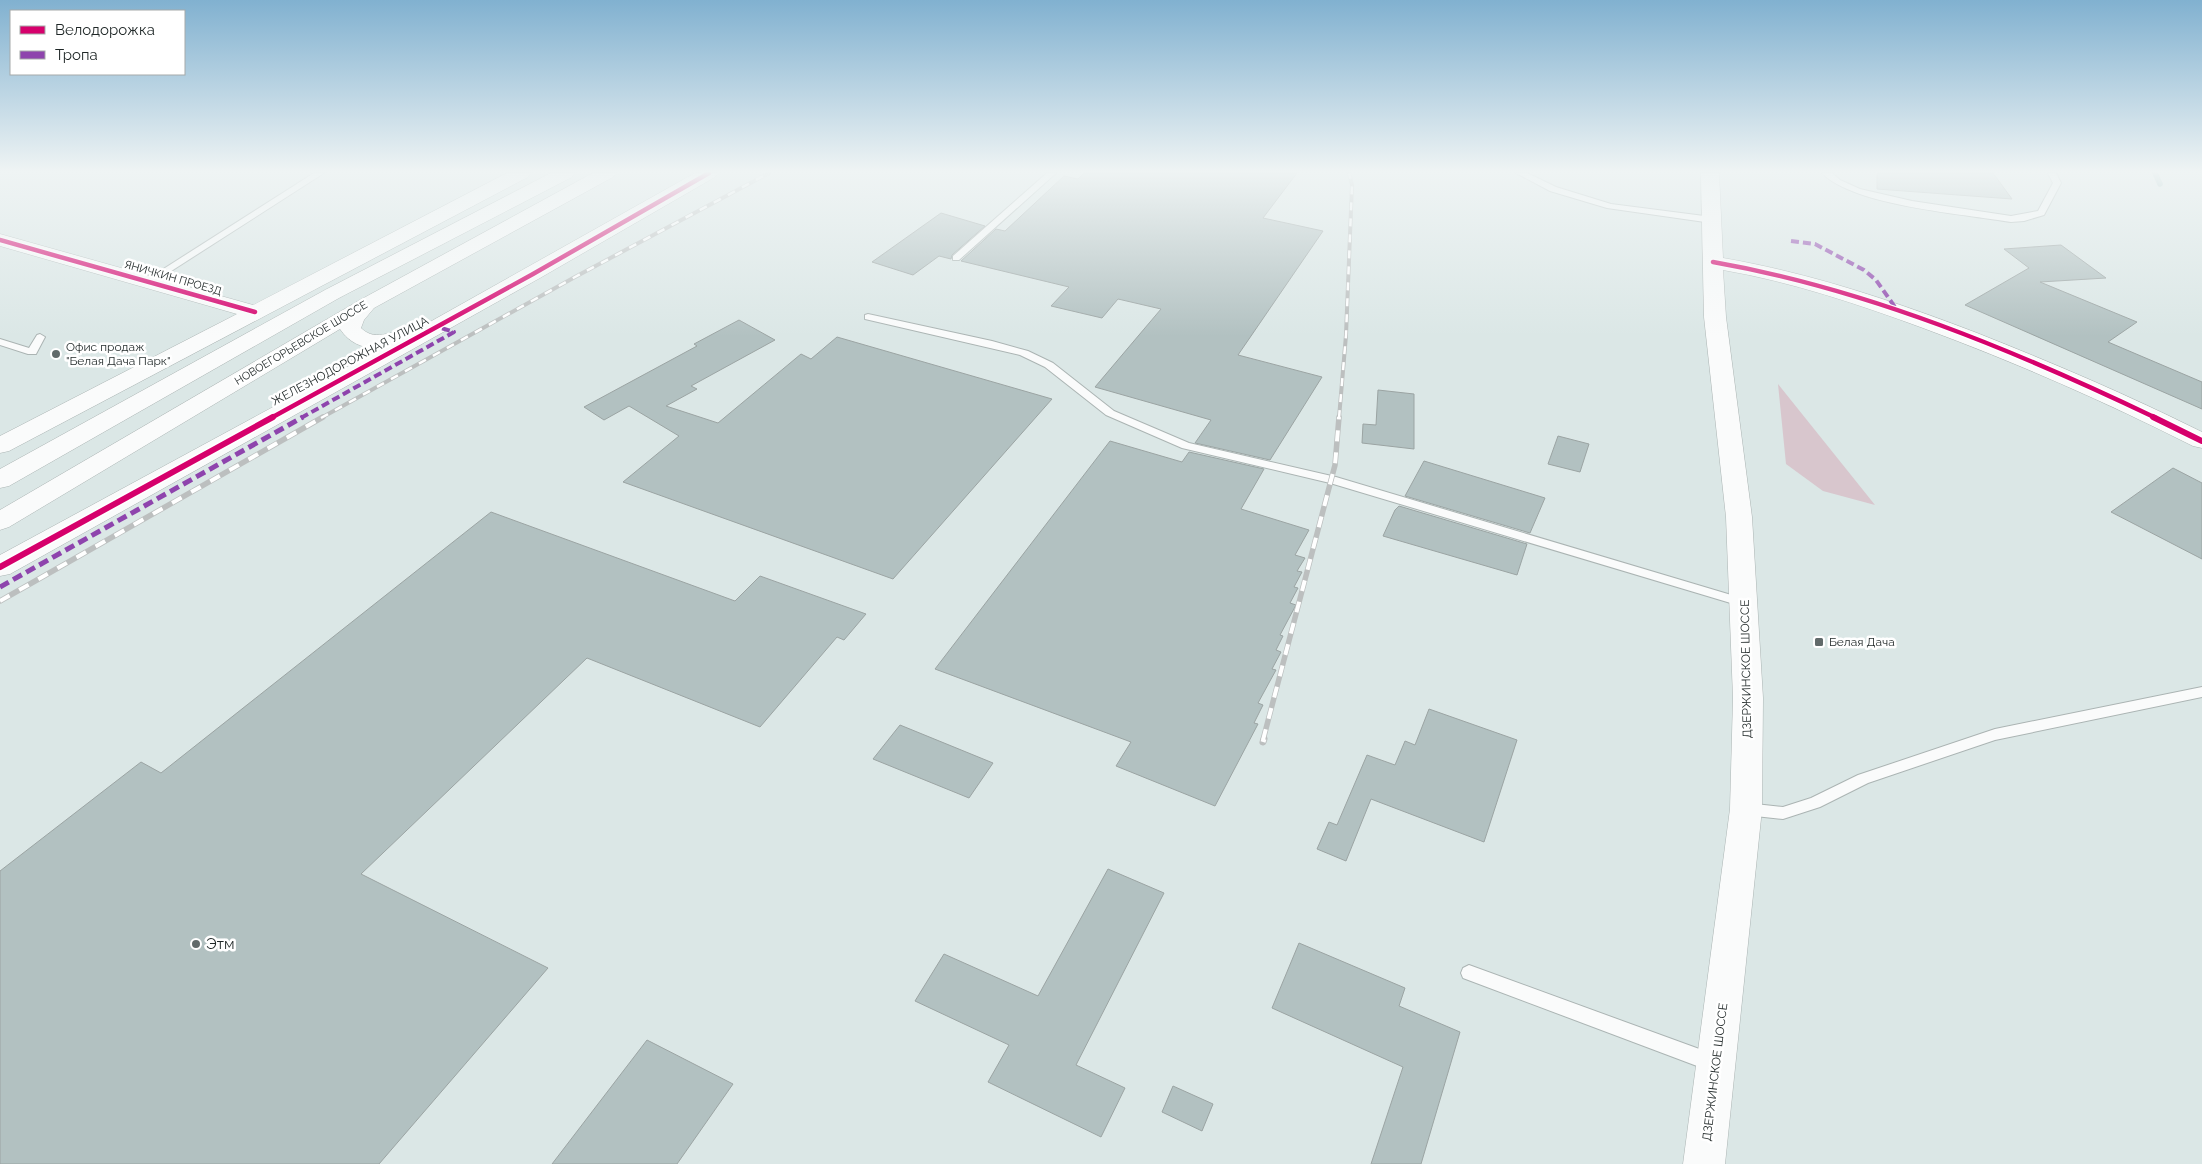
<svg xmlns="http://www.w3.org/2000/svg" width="2202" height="1164" viewBox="0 0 2202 1164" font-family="Raleway,sans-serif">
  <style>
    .forest { fill: #d8c6cd }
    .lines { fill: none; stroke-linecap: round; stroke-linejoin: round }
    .stream { stroke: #87adad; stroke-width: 5.5 }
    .building { fill: #b2c1c1; stroke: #9ba4a3 }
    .lane-casing { stroke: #abb4b3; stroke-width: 2 }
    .secondary-casing { stroke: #abb4b3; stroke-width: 1 }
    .lane { fill: #fafbfb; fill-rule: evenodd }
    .secondary { fill: #fafbfb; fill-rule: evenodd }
    .rail-far2-casing { stroke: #bcbfbf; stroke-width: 4 }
    .rail-far1-casing { stroke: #bcbfbf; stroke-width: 5.5 }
    .rail-casing { stroke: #bcbfbf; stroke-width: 7 }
    .rail-far2 { stroke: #fff; stroke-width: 2.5; stroke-dasharray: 8; stroke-linecap: butt }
    .rail-far1 { stroke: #fff; stroke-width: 4; stroke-dasharray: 11; stroke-linecap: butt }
    .rail { stroke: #fff; stroke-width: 5; stroke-dasharray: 14; stroke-linecap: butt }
    .quiet-far1 { stroke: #8e44ad; stroke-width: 4; stroke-dasharray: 8 4; stroke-linecap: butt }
    .quiet { stroke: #8e44ad; stroke-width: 5; stroke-dasharray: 10 5; stroke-linecap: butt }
    .cycleway-far1-casing { stroke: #fff; stroke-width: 7 }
    .cycleway-casing { stroke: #fff; stroke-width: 9 }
    .cycleway-far1 { stroke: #d6006c; stroke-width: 4.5 }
    .cycleway { stroke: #d6006c; stroke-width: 6 }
    .poi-dot { fill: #616a6a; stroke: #fff; stroke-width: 2 }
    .labels { text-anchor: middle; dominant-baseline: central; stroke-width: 5; stroke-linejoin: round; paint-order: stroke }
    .far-street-label { font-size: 11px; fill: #1f2727; stroke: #fff }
    .poi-label { font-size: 12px; fill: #1f2727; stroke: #fff; text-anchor: start }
    .street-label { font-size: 12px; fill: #1f2727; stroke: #fff }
    .near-poi-label { font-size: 15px; fill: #1f2727; stroke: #fff; text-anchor: start }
  </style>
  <rect width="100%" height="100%" fill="#dbe7e6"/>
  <path class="forest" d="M1778,384L1875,505L1823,491L1786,464Z"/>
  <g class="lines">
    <path class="stream" d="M2155,173L2160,184"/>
  </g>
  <g class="building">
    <path d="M1084,173H1297L1263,218L1323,231L1238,355L1322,377L1270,460L1195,443L1211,420L1095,387L1161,309L1118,299L1102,318L1051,306L1069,287L961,261L996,229L1005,231L1064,176L1078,179Z"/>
    <path d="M1877,173H1993L2012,199L1877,189Z"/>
    <path d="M941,213L985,226L952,255L951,259L939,256L913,275L872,262Z"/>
    <path d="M2061,245L2106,278L2040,282L2137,322L2108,342L2202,382V409L1965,305L2029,268L2004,249Z"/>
    <path d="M739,320L775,340L691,386L697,389L666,406L718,423L801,354L811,359L837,337L1052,399L893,579L623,482L679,436L629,406L604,420L584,407L697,346L694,344Z"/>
    <path d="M1378,390L1414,394V449L1362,443L1363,424L1376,425Z"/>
    <path d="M1558,436L1589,444L1580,472L1548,464Z"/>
    <path d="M1110,441L1182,462L1189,452L1264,469L1241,509L1309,530L1295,555L1305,558L1297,571L1302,572L1294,587L1298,588L1290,603L1296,605L1280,635L1283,636L1276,650L1281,652L1272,669L1276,670L1258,703L1263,705L1254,723L1258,724L1215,806L1116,766L1131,742L935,669Z"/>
    <path d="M1424,461L1545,498L1530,533L1405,496Z"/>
    <path d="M2173,468L2202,483V559L2111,512Z"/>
    <path d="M1399,506L1527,544L1517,575L1383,536L1395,510Z"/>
    <path d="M491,512L735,601L760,576L866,614L844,640L837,637L760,727L587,658L361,874L548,968L379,1164H0V871L141,762L161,773Z"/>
    <path d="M1429,709L1517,740L1484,842L1371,799L1346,861L1317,849L1329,822L1337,825L1367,755L1395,765L1405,741L1415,745Z"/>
    <path d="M900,725L993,763L969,798L873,759Z"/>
    <path d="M1108,869L1164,893L1076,1065L1125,1088L1101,1137L988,1082L1009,1045L915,1001L944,954L1038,996Z"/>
    <path d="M1299,943L1405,988L1399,1006L1460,1032L1421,1164H1371L1403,1067L1272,1008Z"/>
    <path d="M647,1040L733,1084L677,1164H552Z"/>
    <path d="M1173,1086L1213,1104L1202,1131L1162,1112Z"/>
  </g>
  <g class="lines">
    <defs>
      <g id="lane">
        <path d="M314,173H324L151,284H145L143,282Z"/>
        <path d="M1047,173H1056L959,260H953V256Z"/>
        <path d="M1516,173H1527L1556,187L1611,204L1712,217L1716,220L1712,223L1607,208L1550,191Z"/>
        <path d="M1822,173H1832L1840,180L1860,189L1912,201L2011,216L2038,211L2053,183L2048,173H2056L2061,183L2044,215L2024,221L2011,222C1964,214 1854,206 1822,173Z"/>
        <path d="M868,314L992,341L1028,351L1053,363L1114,411L1189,443L1336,477L1748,600L1750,603L1744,607L1330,483L1182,448L1106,415L1045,367L1020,355L865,319V315Z"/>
        <path d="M40,334L45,337L36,354H28L0,345V339L29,348L37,335Z"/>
        <path d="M2202,687V697L1995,740L1868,783L1820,807L1783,819L1746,815L1741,813L1739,809L1741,805L1746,803L1783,807L1811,798L1858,775L1995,729Z"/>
        <path d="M1469,965L1713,1054L1719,1057L1722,1063L1719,1069L1713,1072L1463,978L1461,973L1463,968Z"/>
      </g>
      <g id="secondary">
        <path d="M507,173H531L528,177L9,451L0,453V436L237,314L0,246V234L253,305Z"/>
        <path d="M551,173H575L572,177L339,298L9,486L0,488V469L325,290Z"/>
        <path d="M593,173H616L613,177L374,308L364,320L361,328C377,344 394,327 412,332L695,173H718L715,177L540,278L10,574L0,576V555L382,348C364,349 350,344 340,329L9,527L0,530V510L360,300Z"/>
        <path d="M1701,173H1719L1723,258C1810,273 1894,301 1977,333C2053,363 2128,395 2202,432V448L2193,446C2106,402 2015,362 1923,328C1858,304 1792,282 1723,270L1726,317L1752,517L1763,698L1762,809L1725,1164H1683L1730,809L1733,698L1726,517L1704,317Z"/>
      </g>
    </defs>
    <use href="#lane" class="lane-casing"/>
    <use href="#secondary" class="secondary-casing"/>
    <use href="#lane" class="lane"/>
    <use href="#secondary" class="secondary"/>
    <defs>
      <g id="rail-far2">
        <path d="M321,418L575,277L769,173"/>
        <path d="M1339,418L1346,335L1352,185L1349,173"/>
      </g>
      <g id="rail-far1">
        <path d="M0,601L323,417"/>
        <path d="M1263,740L1335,465L1339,417"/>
      </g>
      <path id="rail" d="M1263,742L1264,739"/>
    </defs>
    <use href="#rail-far2" class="rail-far2-casing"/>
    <use href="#rail-far1" class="rail-far1-casing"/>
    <use href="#rail" class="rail-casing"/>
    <use href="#rail-far2" class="rail-far2"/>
    <use href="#rail-far1" class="rail-far1"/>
    <use href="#rail" class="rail"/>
    <g class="quiet-far1">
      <path d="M1791,241L1815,244L1864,270L1876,280L1897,310"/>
      <path d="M301,418L454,332L438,327"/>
    </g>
    <path class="quiet" d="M0,587L303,417"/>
    <defs>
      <g id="cycleway-far1">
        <path d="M0,240L255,312"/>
        <path d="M1713,262C1867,289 2016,351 2156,418"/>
        <path d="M271,418L533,274L709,173"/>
      </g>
      <g id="cycleway">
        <path d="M2153,417L2202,441"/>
        <path d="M0,567L273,417"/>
      </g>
    </defs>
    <use href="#cycleway-far1" class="cycleway-far1-casing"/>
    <use href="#cycleway" class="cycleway-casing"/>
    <use href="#cycleway-far1" class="cycleway-far1"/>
    <use href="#cycleway" class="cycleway"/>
  </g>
  <linearGradient id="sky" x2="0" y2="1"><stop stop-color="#81b1d0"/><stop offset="0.51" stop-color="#eff4f4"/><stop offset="1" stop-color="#eff4f4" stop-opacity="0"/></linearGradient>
  <rect width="2202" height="336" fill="url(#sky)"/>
  <g class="poi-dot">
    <circle cx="56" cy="354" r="5"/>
    <rect x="1814" y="637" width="10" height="10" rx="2.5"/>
    <circle cx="196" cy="944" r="5"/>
  </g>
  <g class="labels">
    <g class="far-street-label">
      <text transform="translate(173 278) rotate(16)">ЯНИЧКИН ПРОЕЗД</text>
      <text transform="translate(301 343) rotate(-31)">НОВОЕГОРЬЕВСКОЕ ШОССЕ</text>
    </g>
    <g class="poi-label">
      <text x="66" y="347">Офис продаж<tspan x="66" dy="14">"Белая Дача Парк"</tspan></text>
      <text x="1829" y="642">Белая Дача</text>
    </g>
    <g class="street-label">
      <text transform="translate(350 361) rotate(-28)">ЖЕЛЕЗНОДОРОЖНАЯ УЛИЦА</text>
      <text transform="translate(1746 669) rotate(-91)">ДЗЕРЖИНСКОЕ ШОССЕ</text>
      <text transform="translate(1715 1072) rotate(-83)">ДЗЕРЖИНСКОЕ ШОССЕ</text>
    </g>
    <g class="near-poi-label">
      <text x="206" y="944">Этм</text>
    </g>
  </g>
  <rect x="10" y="10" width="175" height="65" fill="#ffffff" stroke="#a5a9a9"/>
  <rect x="20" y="26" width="25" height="8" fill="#d6006c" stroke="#a5a9a9"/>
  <text x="55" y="35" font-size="15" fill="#1f2727">Велодорожка</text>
  <rect x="20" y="51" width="25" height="8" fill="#8e44ad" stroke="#a5a9a9"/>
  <text x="55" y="60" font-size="15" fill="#1f2727">Тропа</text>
</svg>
